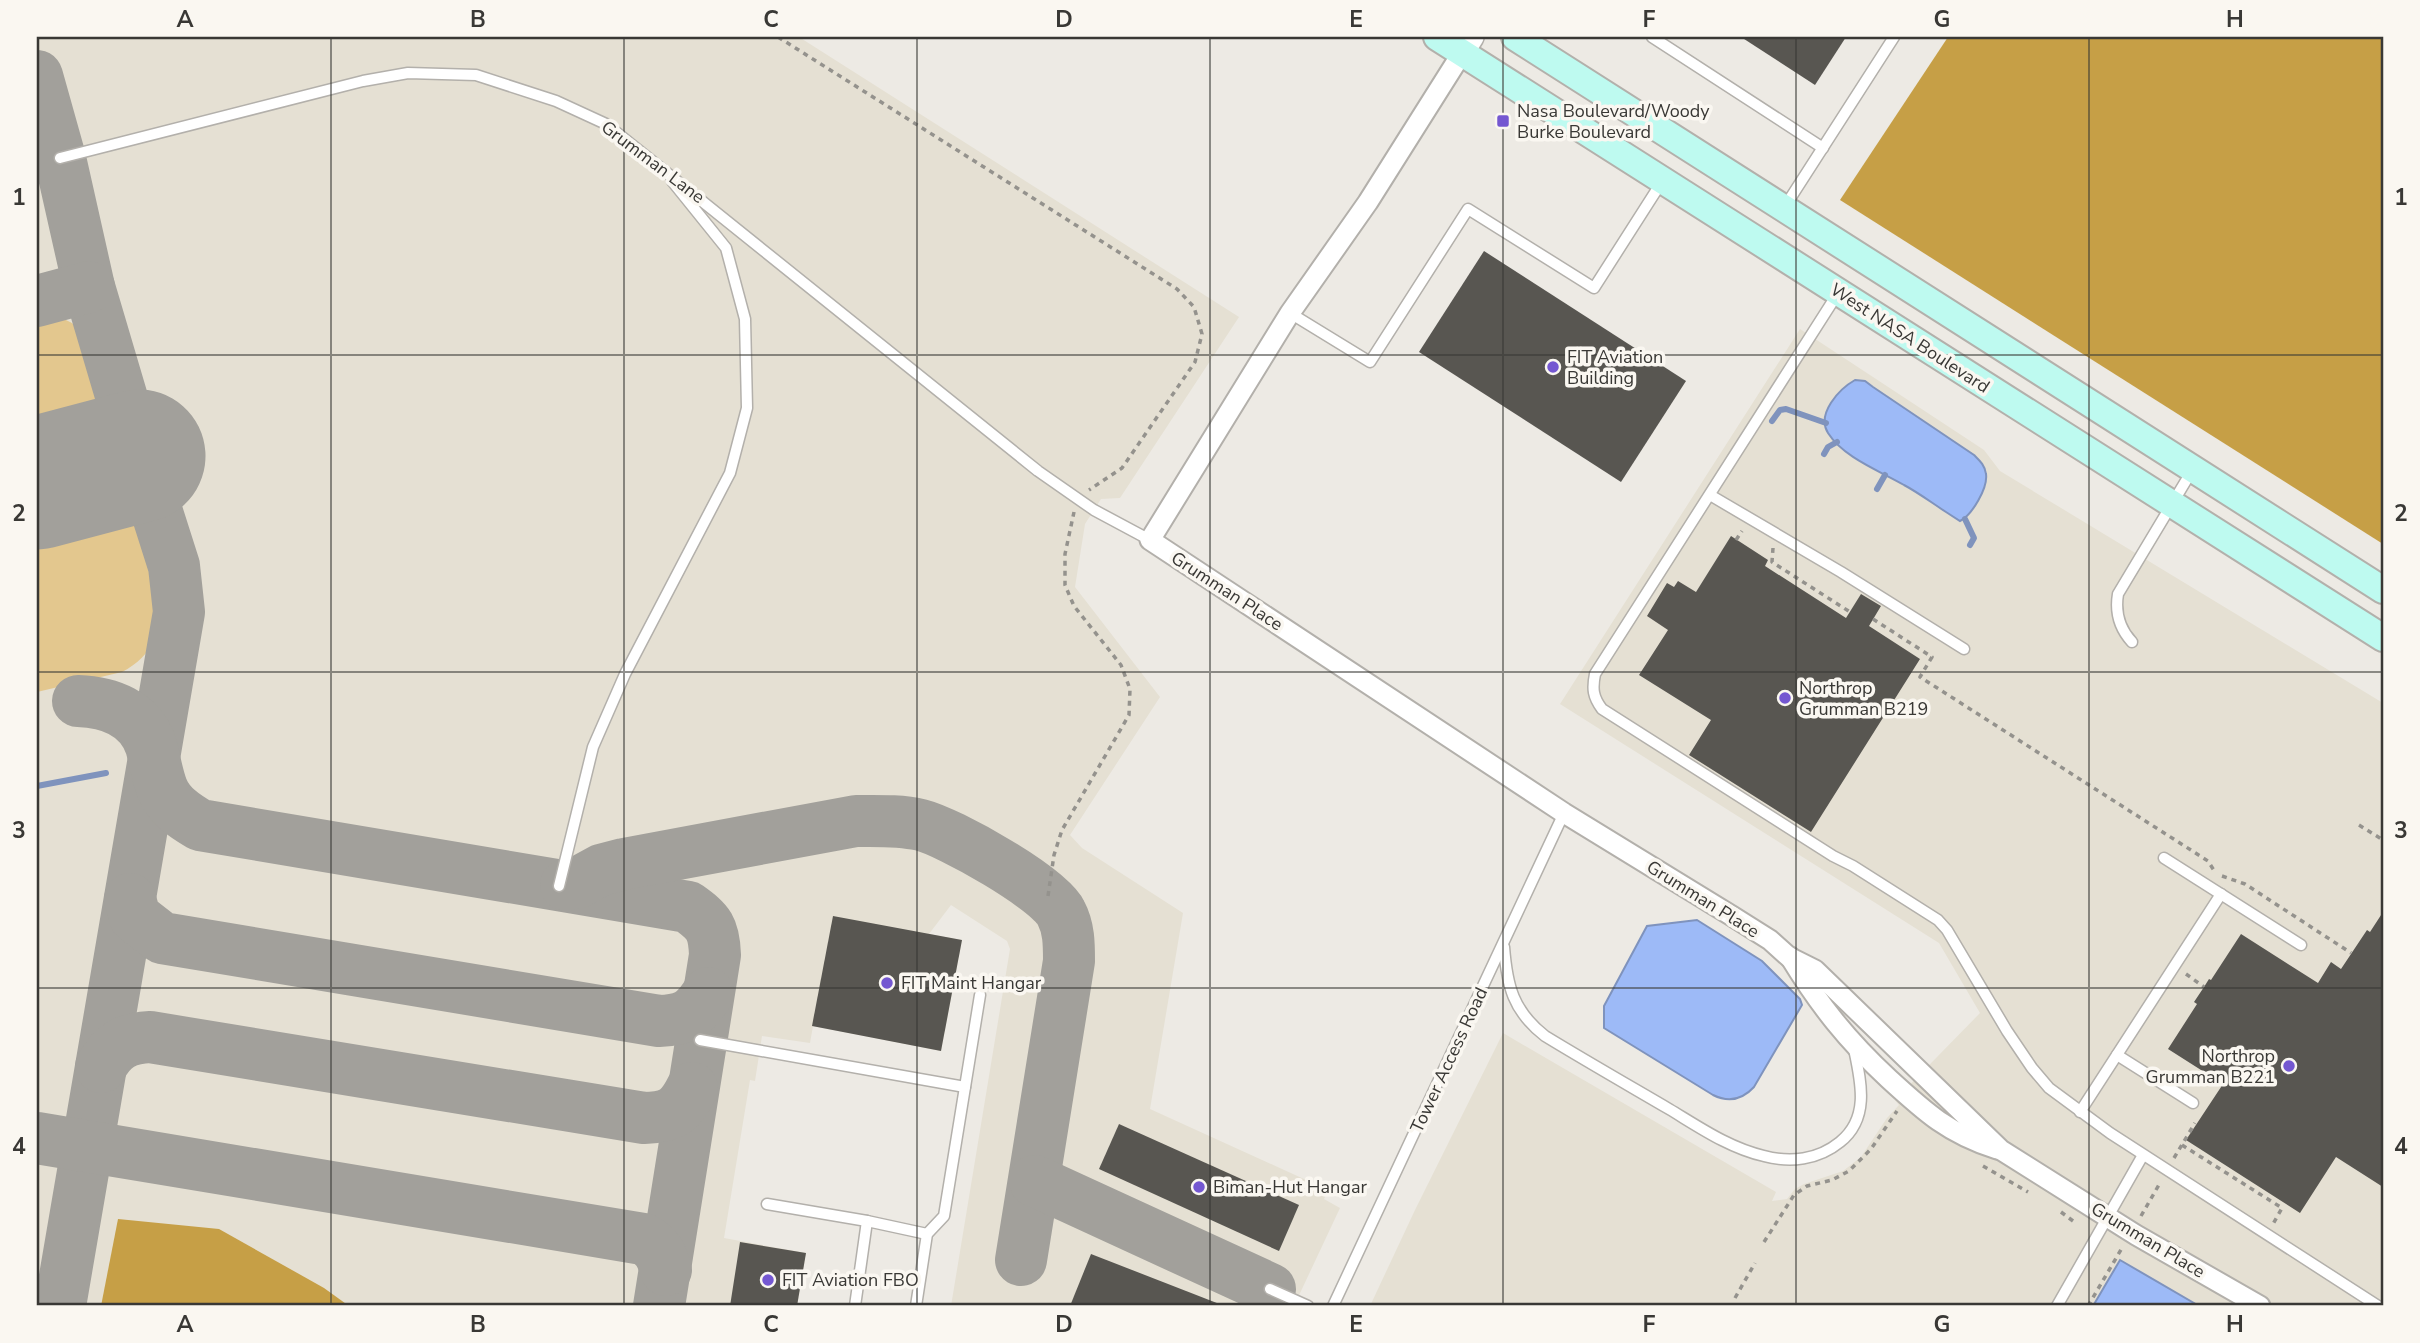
<svg xmlns="http://www.w3.org/2000/svg" width="2420" height="1343" viewBox="0 0 2420 1343" font-family="'Nunito Sans',sans-serif">
  <style>
    .built { fill: #e5e0d3 }
    .green { fill: #e3c78e }
    .forest { fill: #c69f46 }
    .water { fill: #9dbaf7; stroke: #7f93bd; stroke-width: 2 }
    .lines { fill: none; stroke-linecap: round; stroke-linejoin: round }
    .stream { stroke: #7f93bd; stroke-width: 6 }
    .taxiway { stroke: #a2a09b; stroke-width: 52 }
    .runway { stroke: #a2a09b; stroke-width: 133 }
    .building { fill: #585651 }
    .service-casing { stroke: #b3b0ab; stroke-width: 13 }
    .minor-casing { stroke: #b3b0ab; stroke-width: 23 }
    .tertiary-casing { stroke: #b3b0ab; stroke-width: 26 }
    .secondary-casing { stroke: #b3b0ab; stroke-width: 30 }
    .path { stroke: #94928d; stroke-width: 3.5; stroke-dasharray: 5 5; stroke-linecap: butt }
    .service { stroke: #fff; stroke-width: 10 }
    .minor { stroke: #fff; stroke-width: 19 }
    .tertiary { stroke: #fff; stroke-width: 23 }
    .secondary { stroke: #befaf0; stroke-width: 26 }
    .grid { fill: none; stroke: #393835; stroke-width: 2; stroke-opacity: 0.55 }
    .poi-dot { fill: #7457d1; stroke: #faf7f1; stroke-width: 2.5 }
    .labels { text-anchor: middle; dominant-baseline: central; stroke-width: 7; stroke-linejoin: round; paint-order: stroke }
    .poi-label { font-size: 18px; fill: #393835; stroke: #faf7f1; text-anchor: start }
    .street-label { font-size: 18px; fill: #393835; stroke: #faf7f1 }
    .neatline { fill: none; stroke: #393835; stroke-width: 2.5 }
    .grid-label { font-size: 23px; text-anchor: middle; font-weight: bold; fill: #393835 }
  </style>
  <rect width="100%" height="100%" fill="#edeae4"/>
  <g class="built">
    <path d="M37,37H799L1239,317L1120,498L1101,499L1085,524L1075,587L1160,697L1070,835L1082,848L1183,913L1150,1109L1328,1190L1324,1199L1340,1208L1294,1306H951L1010,949L1007,941L951,905L929,934L962,940L941,1051L813,1026L810,1043L762,1036L755,1081L750,1080L724,1238L806,1253L797,1306H37Z"/>
    <path d="M1800,329L1984,450L2000,471L2383,703V1306H1370L1415,1210L1503,1033L1776,1192L1772,1201L1787,1199L1795,1189L1804,1184L1843,1171L1861,1157L1887,1118L1899,1105L1895,1100L1980,1013L1939,943L1560,704Z"/>
  </g>
  <g class="green">
    <path d="M52,316C64,318 73,322 81,331C88,339 90,350 93,361C101,386 105,412 83,432C71,443 52,445 37,449V317Z"/>
    <path d="M103,503C114,505 124,506 133,514C151,530 165,616 155,638C148,654 137,664 122,672L37,692V519Z"/>
  </g>
  <g class="forest">
    <path d="M1948,37H2383V544L1840,200Z"/>
    <path d="M118,1219L219,1229L324,1288L349,1306H101Z"/>
  </g>
  <g class="water">
    <path d="M1855,380L1865,381L1873,387L1974,455C1979,460 1985,465 1986,474C1988,488 1972,515 1960,521L1946,512C1932,503 1919,493 1904,485C1880,471 1844,458 1828,433C1816,414 1839,389 1855,380Z"/>
    <path d="M1697,920L1762,961L1800,999L1802,1005L1754,1087C1742,1100 1729,1103 1713,1095L1604,1028V1006L1647,926Z"/>
    <path d="M2120,1260L2199,1306H2093Z"/>
  </g>
  <g class="lines">
    <g class="stream">
      <path d="M1772,421L1780,410L1786,409L1826,423"/>
      <path d="M1824,454L1828,447L1837,442"/>
      <path d="M1877,489L1885,475"/>
      <path d="M1965,519L1974,538L1970,545"/>
      <path d="M37,786L106,773"/>
    </g>
    <g class="taxiway">
      <path d="M37,76L60,158L89,287L139,456L174,566L179,612L60,1306"/>
      <path d="M37,301L89,287"/>
      <path d="M78,701C109,702 140,713 151,746C155,760 157,775 162,788C169,806 185,816 200,825L688,907C709,922 714,928 715,955L659,1306"/>
      <path d="M566,885L579,882L601,870L624,864L856,821C878,821 899,820 921,825C949,832 1049,888 1061,913C1069,928 1069,944 1069,961L1021,1260"/>
      <path d="M130,899L135,917L162,938L659,1021C685,1020 694,1015 708,993"/>
      <path d="M101,1067C112,1046 126,1038 150,1037L644,1118C671,1117 680,1112 692,1088"/>
      <path d="M37,1138L643,1239C658,1247 661,1254 666,1270"/>
      <path d="M1035,1181L1270,1289"/>
    </g>
    <path class="runway" d="M37,483L139,456"/>
  </g>
  <g class="building">
    <path d="M1741,37H1846L1815,85Z"/>
    <path d="M1484,251L1686,381L1621,482L1419,352Z"/>
    <path d="M1731,536L1768,560L1765,566L1846,618L1861,594L1881,606L1869,626L1920,659L1811,832L1689,755L1711,720L1639,675L1668,630L1647,616L1667,583L1674,587L1678,581L1696,592Z"/>
    <path d="M2383,912V1187L2336,1157L2300,1213L2186,1140L2223,1084L2168,1049L2197,1004L2194,1002L2204,987L2209,979L2211,980L2241,934L2318,983L2331,962L2341,969L2367,930L2370,932Z"/>
    <path d="M833,916L962,940L941,1051L812,1026Z"/>
    <path d="M1119,1124L1299,1205L1279,1251L1099,1169Z"/>
    <path d="M740,1242L806,1253L797,1306H730Z"/>
    <path d="M1091,1254L1222,1305V1306H1070Z"/>
  </g>
  <g class="lines">
    <defs>
      <g id="service">
        <path d="M1652,37L1823,148"/>
        <path d="M60,158L363,81L408,73L476,75L556,101L606,124L1038,471L1094,510L1150,540"/>
        <path d="M1784,208L1894,37"/>
        <path d="M1838,293L1595,674C1592,689 1593,697 1602,709L1833,856L1853,866L1938,920L1947,930L2007,1031L2032,1068L2049,1088L2110,1133L2378,1306"/>
        <path d="M1290,313L1370,362L1468,209L1594,288L1663,180"/>
        <path d="M1710,495L1841,572L1964,649"/>
        <path d="M2132,642C2120,629 2115,612 2118,594L2193,469"/>
        <path d="M2164,858L2301,945"/>
        <path d="M559,886L593,747L625,674L730,473L747,408L745,319L726,248L672,181"/>
        <path d="M1504,947C1507,986 1513,1011 1545,1036C1586,1061 1628,1085 1669,1109C1699,1127 1729,1148 1764,1156C1790,1163 1818,1160 1840,1142C1870,1118 1861,1082 1854,1049"/>
        <path d="M700,1040L965,1087"/>
        <path d="M2117,1055L2193,1103"/>
        <path d="M2080,1112L2221,894"/>
        <path d="M767,1204L867,1221L855,1306"/>
        <path d="M867,1221L927,1234"/>
        <path d="M1270,1289L1308,1306"/>
        <path d="M916,1306L927,1234L944,1216L980,995"/>
        <path d="M1333,1306L1564,813"/>
        <path d="M2057,1306L2143,1155"/>
      </g>
      <g id="minor">
        <path d="M1462,53L1368,202L1290,313L1150,540L1564,813L1732,916L1770,940L1789,957L1815,970L2001,1150L2136,1235L2260,1306"/>
        <path d="M1790,957C1820,1006 1847,1040 1889,1079C1925,1112 1949,1134 1997,1149"/>
      </g>
      <path id="tertiary" d="M1462,53L1472,37"/>
      <g id="secondary">
        <path d="M1437,37L2383,638"/>
        <path d="M1515,37L2383,590"/>
      </g>
    </defs>
    <use href="#service" class="service-casing"/>
    <use href="#minor" class="minor-casing"/>
    <use href="#tertiary" class="tertiary-casing"/>
    <use href="#secondary" class="secondary-casing"/>
    <g class="path">
      <path d="M778,37L1177,289L1194,307L1202,334L1195,362L1122,468L1089,490"/>
      <path d="M1736,540L1742,531"/>
      <path d="M1773,548L1772,562L1850,612"/>
      <path d="M1873,619L1932,657L1920,677L2208,861L2215,872"/>
      <path d="M2359,825L2383,840"/>
      <path d="M2222,876L2245,884L2351,953"/>
      <path d="M1048,896L1054,855L1062,830L1129,715L1130,689L1121,665L1074,606L1065,585V554L1074,512"/>
      <path d="M2186,974L2204,987"/>
      <path d="M2182,1145L2282,1208L2273,1224"/>
      <path d="M2174,1158L2195,1123"/>
      <path d="M1983,1166L2028,1192"/>
      <path d="M2061,1212L2073,1221"/>
      <path d="M2141,1216L2160,1183"/>
      <path d="M1764,1242L1794,1195L1807,1186L1832,1180L1849,1171L1871,1149L1897,1111"/>
      <path d="M1735,1298L1755,1263"/>
      <path d="M2088,1306L2122,1248"/>
    </g>
    <use href="#service" class="service"/>
    <use href="#minor" class="minor"/>
    <use href="#tertiary" class="tertiary"/>
    <use href="#secondary" class="secondary"/>
  </g>
  <path class="grid" d="M331,37V1306M624,37V1306M917,37V1306M1210,37V1306M1503,37V1306M1796,37V1306M2089,37V1306M37,355H2383M37,672H2383M37,988H2383"/>
  <g class="poi-dot">
    <rect x="1496" y="114" width="14" height="14" rx="3.5"/>
    <circle cx="1553" cy="367" r="7"/>
    <circle cx="1785" cy="698" r="7"/>
    <circle cx="887" cy="983" r="7"/>
    <circle cx="2289" cy="1066" r="7"/>
    <circle cx="1199" cy="1187" r="7"/>
    <circle cx="768" cy="1280" r="7"/>
  </g>
  <g class="labels">
    <g class="poi-label">
      <text x="1517" y="111">Nasa Boulevard/Woody<tspan x="1517" dy="21">Burke Boulevard</tspan></text>
      <text x="1567" y="357">FIT Aviation<tspan x="1567" dy="21">Building</tspan></text>
      <text x="1799" y="688">Northrop<tspan x="1799" dy="21">Grumman B219</tspan></text>
      <text x="901" y="983">FIT Maint Hangar</text>
      <text x="2275" y="1056" text-anchor="end">Northrop<tspan x="2275" dy="21">Grumman B221</tspan></text>
      <text x="1213" y="1187">Biman-Hut Hangar</text>
      <text x="782" y="1280">FIT Aviation FBO</text>
    </g>
    <g class="street-label">
      <text transform="translate(653 162) rotate(37)">Grumman Lane</text>
      <text transform="translate(1910 338) rotate(33)">West NASA Boulevard</text>
      <text transform="translate(1227 591) rotate(33)">Grumman Place</text>
      <text transform="translate(1703 899) rotate(32)">Grumman Place</text>
      <text transform="translate(1449 1060) rotate(-65)">Tower Access Road</text>
      <text transform="translate(2148 1240) rotate(31)">Grumman Place</text>
    </g>
  </g>
  <rect width="2420" height="1343" fill="none" stroke="#faf7f1" stroke-width="77"/>
  <rect x="38" y="38" width="2344" height="1266" class="neatline"/>
  <g class="grid-label">
    <text x="185" y="27">A</text>
    <text x="478" y="27">B</text>
    <text x="771" y="27">C</text>
    <text x="1064" y="27">D</text>
    <text x="1356" y="27">E</text>
    <text x="1649" y="27">F</text>
    <text x="1942" y="27">G</text>
    <text x="2235" y="27">H</text>
    <text x="19" y="205">1</text>
    <text x="2401" y="205">1</text>
    <text x="19" y="521">2</text>
    <text x="2401" y="521">2</text>
    <text x="19" y="838">3</text>
    <text x="2401" y="838">3</text>
    <text x="19" y="1154">4</text>
    <text x="2401" y="1154">4</text>
    <text x="185" y="1332">A</text>
    <text x="478" y="1332">B</text>
    <text x="771" y="1332">C</text>
    <text x="1064" y="1332">D</text>
    <text x="1356" y="1332">E</text>
    <text x="1649" y="1332">F</text>
    <text x="1942" y="1332">G</text>
    <text x="2235" y="1332">H</text>
  </g>
</svg>
